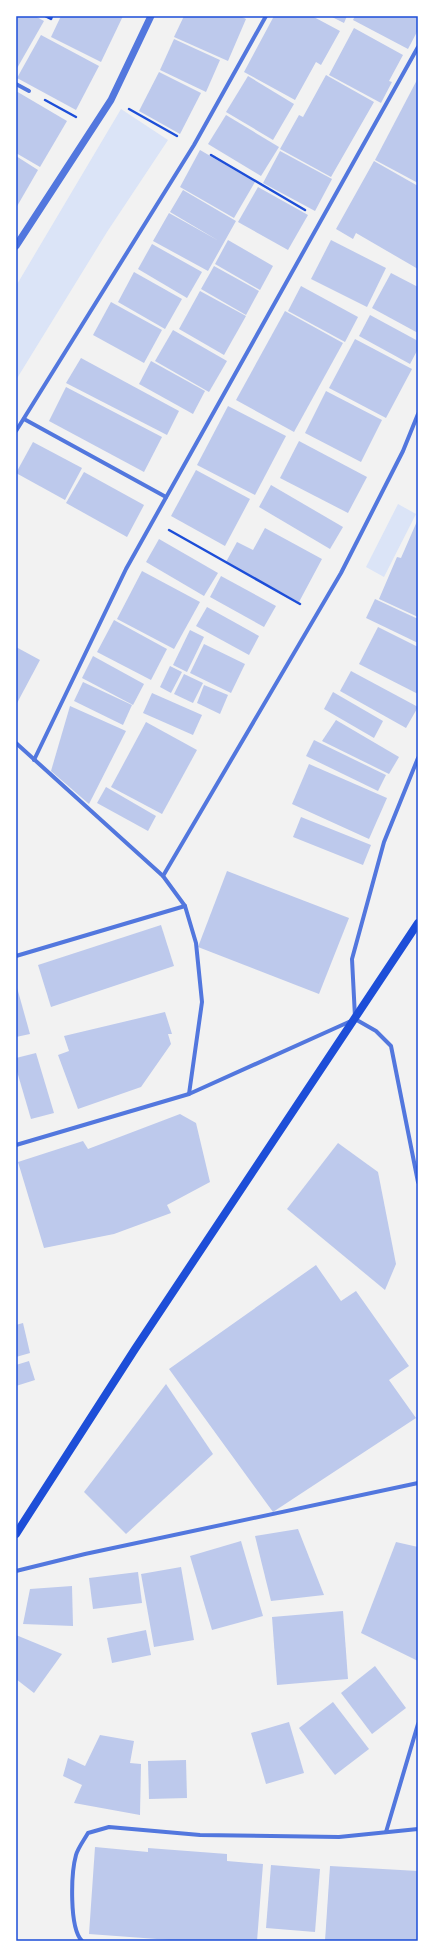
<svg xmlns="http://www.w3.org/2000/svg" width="434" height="1957" viewBox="0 0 434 1957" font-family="'Alegreya Sans',sans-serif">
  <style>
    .green { fill: #dbe4f7 }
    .building { fill: #bdc9ec }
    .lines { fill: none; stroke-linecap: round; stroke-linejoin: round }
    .path { stroke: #1d4ed8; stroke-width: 2.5 }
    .minor { stroke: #5277de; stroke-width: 4 }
    .tertiary { stroke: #5277de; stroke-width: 7 }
    .secondary { stroke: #1d4ed8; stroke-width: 8 }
    .neatline { fill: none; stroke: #1d4ed8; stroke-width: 1.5 }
  </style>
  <rect width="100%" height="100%" fill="#f2f2f2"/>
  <g class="green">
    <path d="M121,109L168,140L107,232L16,380V286Z"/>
    <path d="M398,504L416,514L384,577L366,567Z"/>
  </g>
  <g class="building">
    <path d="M16,16H35L44,21L16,70Z"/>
    <path d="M61,16H123L101,62L51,37Z"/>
    <path d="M184,16H240L246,19L228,61L174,37Z"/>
    <path d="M274,16H312L340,31L321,65L316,62L295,100L244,72Z"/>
    <path d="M330,16H347L344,23Z"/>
    <path d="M355,16H418V30L408,49L353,20Z"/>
    <path d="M354,28L403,55L389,81L392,82L381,103L329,75Z"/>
    <path d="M41,35L99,66L76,110L17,78Z"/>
    <path d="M174,39L220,60L206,92L160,70Z"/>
    <path d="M159,72L201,93L180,134L139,111Z"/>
    <path d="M326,75L374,102L331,177L280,149L299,115L303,117Z"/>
    <path d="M248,76L294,104L273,140L226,112Z"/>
    <path d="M418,78V183L375,160Z"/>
    <path d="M16,91L67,121L40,167L16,153Z"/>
    <path d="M226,115L279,147L261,176L208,144Z"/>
    <path d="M200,150L255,182L234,218L180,187Z"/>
    <path d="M280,151L332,179L315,211L263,183Z"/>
    <path d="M16,156L38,170L16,208Z"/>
    <path d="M374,161L418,186V269L356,233L353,239L336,229Z"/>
    <path d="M258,187L308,215L288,250L238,222Z"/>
    <path d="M183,190L236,221L208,271L153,241L169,213L219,241L170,212Z"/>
    <path d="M228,240L273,266L260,290L215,264Z"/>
    <path d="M331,240L386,268L367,307L311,279Z"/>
    <path d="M152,244L202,272L187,298L138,269Z"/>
    <path d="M214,266L259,291L246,315L201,289Z"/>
    <path d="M134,272L182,299L165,329L118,302Z"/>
    <path d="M391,273L418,287V333L372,308Z"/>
    <path d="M301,286L358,317L345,342L288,311Z"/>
    <path d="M200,291L246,316L224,355L179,329Z"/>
    <path d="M111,302L162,330L144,363L93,335Z"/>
    <path d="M285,311L343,343L294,432L236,400Z"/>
    <path d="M370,315L418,341V349L410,364L359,336Z"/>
    <path d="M173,330L227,361L209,392L155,361Z"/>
    <path d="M355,339L412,369L386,418L329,388Z"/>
    <path d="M81,358L179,411L167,435L66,383Z"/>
    <path d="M151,361L205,391L193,414L139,384Z"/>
    <path d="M66,387L162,437L144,472L49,421Z"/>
    <path d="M326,391L382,420L361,462L305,433Z"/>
    <path d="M228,406L286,436L255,495L197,465Z"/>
    <path d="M299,441L367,477L348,513L280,478Z"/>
    <path d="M33,442L82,468L65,500L16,473Z"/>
    <path d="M196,470L250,499L225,546L171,516Z"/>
    <path d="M84,472L144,505L127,537L66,503Z"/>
    <path d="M271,485L343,527L330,549L259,507Z"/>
    <path d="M418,519V566L406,561L418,566V617L379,599L397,557L401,558Z"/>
    <path d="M265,528L322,559L299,602L226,562L237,542L253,550Z"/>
    <path d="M159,539L218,573L204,596L146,562Z"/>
    <path d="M142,571L200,602L174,649L117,619Z"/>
    <path d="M221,576L276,606L264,627L210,597Z"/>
    <path d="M375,599L418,619V643L366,618Z"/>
    <path d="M207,607L259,636L249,655L196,626Z"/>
    <path d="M114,620L167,649L151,680L97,652Z"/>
    <path d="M378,627L418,647V694L359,664Z"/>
    <path d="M190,630L204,637L187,672L173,665Z"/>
    <path d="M204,644L245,664L231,693L190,673Z"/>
    <path d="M16,647L40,660L16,705Z"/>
    <path d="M93,656L144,684L133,705L82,678Z"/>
    <path d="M170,666L182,672L171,693L160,687Z"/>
    <path d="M351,671L418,707L406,728L340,691Z"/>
    <path d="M184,674L203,683L193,703L174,694Z"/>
    <path d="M83,682L132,705L123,725L74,701Z"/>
    <path d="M204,685L228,695L220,714L197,703Z"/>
    <path d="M333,692L383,721L374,738L324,709Z"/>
    <path d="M152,693L202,715L193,735L143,713Z"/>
    <path d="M70,706L126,731L89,804L51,771Z"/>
    <path d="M336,720L399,757L389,774L322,741Z"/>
    <path d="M146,722L197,750L162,814L111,787Z"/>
    <path d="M314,740L386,775L378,791L306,756Z"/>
    <path d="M309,764L387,798L369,839L292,804Z"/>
    <path d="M106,787L156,816L148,831L97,803Z"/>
    <path d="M301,817L371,845L363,865L293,837Z"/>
    <path d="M227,871L349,918L319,994L198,947Z"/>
    <path d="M161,925L174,966L51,1007L38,965Z"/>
    <path d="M16,984L30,1034L16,1037Z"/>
    <path d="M165,1012L172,1034H168L171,1044L141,1087L78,1109L58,1055L69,1051L64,1036Z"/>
    <path d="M36,1053L54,1113L31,1119L16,1068V1058Z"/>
    <path d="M180,1114L196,1123L210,1182L167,1205L171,1213L114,1234L44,1248L18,1162L83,1141L88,1149Z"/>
    <path d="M338,1143L378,1172L396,1264L385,1290L287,1209Z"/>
    <path d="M316,1265L341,1301L356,1291L409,1366L389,1380L416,1418L273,1512L169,1369Z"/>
    <path d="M23,1323L30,1353L16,1357V1325Z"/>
    <path d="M29,1361L35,1380L16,1386V1365Z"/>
    <path d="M166,1384L213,1454L126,1534L84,1492Z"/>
    <path d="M298,1529L324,1595L271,1601L255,1536Z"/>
    <path d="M241,1541L263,1616L212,1630L190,1556Z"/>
    <path d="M396,1542L418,1547V1661L361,1633Z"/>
    <path d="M181,1567L194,1640L154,1647L141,1574Z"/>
    <path d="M138,1572L142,1603L93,1609L89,1578Z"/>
    <path d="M72,1586L73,1626L23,1624L30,1589Z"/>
    <path d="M343,1611L348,1679L277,1685L272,1617Z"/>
    <path d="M146,1630L151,1655L112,1663L107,1638Z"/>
    <path d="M16,1635L62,1654L34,1693L16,1679Z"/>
    <path d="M375,1666L406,1708L372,1734L341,1693Z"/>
    <path d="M333,1702L369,1749L335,1775L299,1728Z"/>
    <path d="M289,1722L304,1773L266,1784L251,1733Z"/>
    <path d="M100,1735L134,1741L130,1763L141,1764L140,1815L74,1803L82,1785L63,1776L68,1758L85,1766Z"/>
    <path d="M186,1760L187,1798L149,1799L148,1761Z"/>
    <path d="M95,1847L148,1852V1848L227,1854V1861L263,1864L257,1941H184L89,1934Z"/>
    <path d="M271,1865L320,1869L315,1932L266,1928Z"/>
    <path d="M330,1866L418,1871V1941H325Z"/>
  </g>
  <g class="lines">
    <g class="path">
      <path d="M45,16L51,19L52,16"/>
      <path d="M45,100L76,117"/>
      <path d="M129,109L177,136"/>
      <path d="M211,155L305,210"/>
      <path d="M169,530L300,604"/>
    </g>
    <g class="minor">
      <path d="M16,84L29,91"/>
      <path d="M24,419L166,497"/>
      <path d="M16,431L194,145L266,16"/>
      <path d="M16,743L163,876L185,906L196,943L202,1002L189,1094"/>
      <path d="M34,760L126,569L418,47"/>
      <path d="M163,876L341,573L403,451L418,414"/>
      <path d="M16,956L185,906"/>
      <path d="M355,1017L352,959L384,842L418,758"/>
      <path d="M355,1019L376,1031L391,1046L418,1182"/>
      <path d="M16,1145L189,1094L351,1021"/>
      <path d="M16,1571L85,1554L418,1483"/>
      <path d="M386,1832L418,1724"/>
      <path d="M82,1941C69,1928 71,1873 76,1855C78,1848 84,1840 88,1833L109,1827L200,1835L339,1837L418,1829"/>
    </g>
    <path class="tertiary" d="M16,246L111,100L151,16"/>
    <path class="secondary" d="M16,1534L135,1349L418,923"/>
  </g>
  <rect width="434" height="1957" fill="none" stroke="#ffffff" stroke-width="34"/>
  <rect x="17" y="17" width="400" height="1923" class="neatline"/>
</svg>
